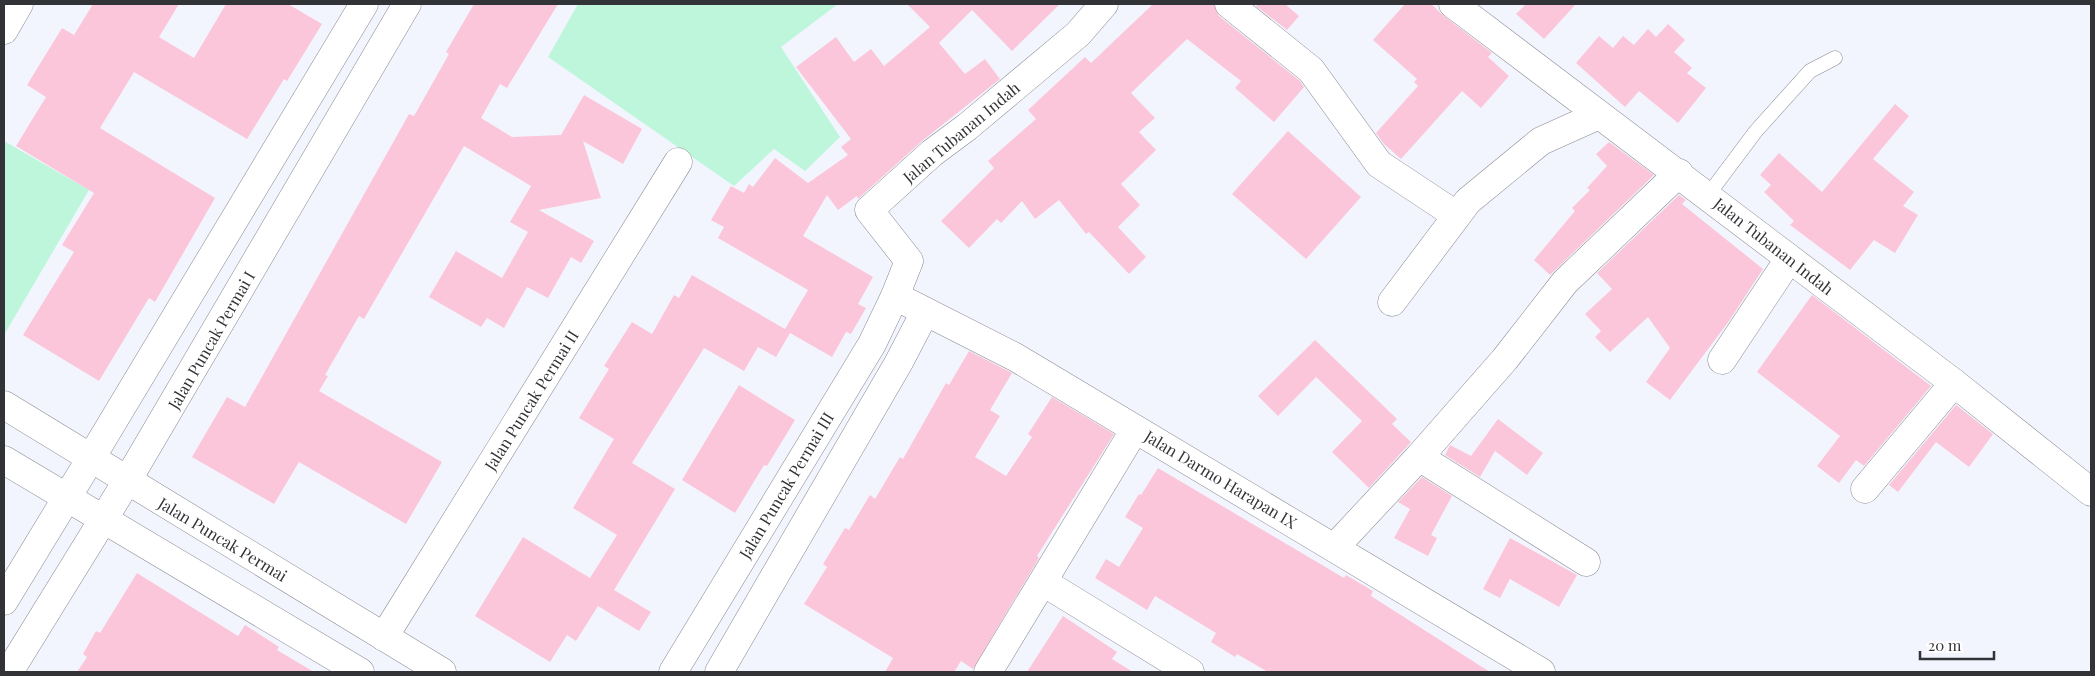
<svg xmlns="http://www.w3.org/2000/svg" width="2095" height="676" viewBox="0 0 2095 676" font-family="'Playfair Display',serif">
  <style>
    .green { fill: #bdf6db }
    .building { fill: #fcc6da }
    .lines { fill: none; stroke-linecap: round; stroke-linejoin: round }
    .service-casing { stroke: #898a92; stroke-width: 15 }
    .minor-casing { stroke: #898a92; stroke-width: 29 }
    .tertiary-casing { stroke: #898a92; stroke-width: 29 }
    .service { stroke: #fff; stroke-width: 14 }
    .minor { stroke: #fff; stroke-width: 28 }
    .tertiary { stroke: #fff; stroke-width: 28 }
    .labels { text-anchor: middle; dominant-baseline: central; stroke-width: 4.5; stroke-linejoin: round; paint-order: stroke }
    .street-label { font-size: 16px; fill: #323336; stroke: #fff }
  </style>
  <rect width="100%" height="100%" fill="#f3f5fe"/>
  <g class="green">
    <path d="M578,4H838L781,47L840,137L805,171L774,149L734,186L548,57Z"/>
    <path d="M4,141L89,190L4,335Z"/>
  </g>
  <g class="building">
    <path d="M93,4H179L159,37L194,58L226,4H288L322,24L287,81L284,79L247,139L134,72L100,128L215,198L155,302L149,298L99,381L23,335L74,252L62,245L94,193L16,146L46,97L27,85L62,28L74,35Z"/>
    <path d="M474,4H558L507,88L500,84L481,118L512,137L561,135L584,95L642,129L623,164L583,141L601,198L539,210L594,241L581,263L571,257L548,298L527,287L504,328L487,318L481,327L429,297L456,251L502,278L528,232L510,222L531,186L464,146L364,319L359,316L325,375L328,376L319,391L442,462L406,524L299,462L274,504L192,457L227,397L245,407L409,114L414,116L449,54L446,52Z"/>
    <path d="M907,4H1060L1012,51L972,10L939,43L965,74L985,59L1000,79L922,141L858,199L857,196L838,210L827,195L803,236L873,277L858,304L866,308L851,334L846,332L832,357L790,333L776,357L758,347L744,371L704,348L632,463L675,489L614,590L651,612L639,631L598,606L576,641L567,635L550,662L475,616L523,537L590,578L617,535L573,508L614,439L579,418L609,369L604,366L632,322L652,334L674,295L679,298L692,275L785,329L808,290L718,238L724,227L711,220L731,186L744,193L749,184L753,187L775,158L808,183L848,155L841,147L851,139L796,67L836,37L854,62L871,49L884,66L930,27Z"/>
    <path d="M1153,4H1214L1219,16L1300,81L1304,87L1274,122L1235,88L1241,81L1187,39L1131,93L1155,118L1139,132L1156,150L1121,184L1140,205L1118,227L1146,257L1129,274L1089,232L1086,234L1059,200L1035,219L1022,201L1001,223L997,219L969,248L941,221L994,168L988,161L1036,119L1028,110L1085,57L1091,63Z"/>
    <path d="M1258,4H1285L1299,16L1287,30L1256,6Z"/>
    <path d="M1405,4H1431L1444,16L1492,53L1488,57L1509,76L1481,108L1462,91L1401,159L1384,144L1376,133L1418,86L1414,82L1417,79L1373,40Z"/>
    <path d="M1526,4H1576L1544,39L1516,14Z"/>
    <path d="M1668,24L1685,40L1674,52L1692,68L1687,73L1706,88L1678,123L1639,91L1625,107L1576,63L1599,36L1613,48L1623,36L1634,45L1648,29L1656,37Z"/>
    <path d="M1895,104L1909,116L1873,159L1914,192L1903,206L1918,215L1895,253L1874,240L1850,270L1790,225L1794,221L1764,192L1771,185L1760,175L1779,153L1822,192Z"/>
    <path d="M1288,131L1361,197L1306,259L1232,194Z"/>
    <path d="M1609,142L1654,175L1550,275L1534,260L1575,211L1572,208L1590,190L1587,188L1607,166L1596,154Z"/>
    <path d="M1679,195L1686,200L1682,204L1763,269L1729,321L1670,400L1646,382L1670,348L1648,317L1610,352L1595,337L1601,331L1585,314L1612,289L1597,273Z"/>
    <path d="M1812,295L1931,386L1864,466L1856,460L1839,483L1817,466L1840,436L1757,372Z"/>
    <path d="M1315,340L1397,419L1392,424L1411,442L1369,488L1332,452L1362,421L1316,377L1278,416L1258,396Z"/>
    <path d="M969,351L1012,373L990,410L1000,416L975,457L1006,476L1032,437L1028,434L1052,397L1114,434L1037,556L1039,558L973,669L961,661L954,672H885L893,658L804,604L827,567L823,564L845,528L849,530L870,495L875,499L900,457L903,459L946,383L949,385Z"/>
    <path d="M739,385L795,420L767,466L764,465L735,513L682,480Z"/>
    <path d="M1956,405L1993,434L1969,467L1936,442L1898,492L1889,485Z"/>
    <path d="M1498,419L1543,453L1527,475L1495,451L1480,477L1445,455L1450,445L1471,456Z"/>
    <path d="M1158,468L1344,578L1346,575L1373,591L1371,596L1490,672H1268L1237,654L1235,657L1211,642L1216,633L1155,596L1147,610L1095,578L1106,559L1119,567L1143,528L1125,517L1139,494L1141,495Z"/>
    <path d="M1422,477L1452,496L1431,535L1437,538L1428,556L1394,538L1410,509L1398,502Z"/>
    <path d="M1510,538L1577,575L1559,607L1510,579L1500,598L1483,589Z"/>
    <path d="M137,573L238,636L245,625L279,647L277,650L314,672H77L87,657L83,654L96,631L100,633Z"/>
    <path d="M1063,616L1117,652L1112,659L1133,672H1027Z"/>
  </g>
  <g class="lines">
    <defs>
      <path id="service" d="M1708,195L1756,131L1810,71L1835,58"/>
      <g id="minor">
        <path d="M1229,4L1311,70L1379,164L1456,215"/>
        <path d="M1453,4L1954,383L2091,492"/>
        <path d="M895,296L1015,357L1541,672"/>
        <path d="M1392,302L1468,201L1541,141L1599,115"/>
        <path d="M1722,360L1789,259"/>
        <path d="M1419,457L1586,562"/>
        <path d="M91,458L364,4"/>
        <path d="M127,481L407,4"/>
        <path d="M1865,489L1954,383"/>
        <path d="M1335,547L1419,457L1505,359L1565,282L1679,173"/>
        <path d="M1043,582L1190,672"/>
        <path d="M384,637L678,162"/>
        <path d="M673,672L872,344L895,296L909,261L869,210L932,153L967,127L1078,34L1104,4"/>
        <path d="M719,672L899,362L925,312"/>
        <path d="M988,672L1135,429"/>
      </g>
      <g id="tertiary">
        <path d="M4,30L19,4"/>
        <path d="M4,405L442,672"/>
        <path d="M4,460L360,672"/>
        <path d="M4,601L91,458"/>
        <path d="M9,672L127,481"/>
      </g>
    </defs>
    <use href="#service" class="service-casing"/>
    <use href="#minor" class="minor-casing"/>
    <use href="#tertiary" class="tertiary-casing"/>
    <use href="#service" class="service"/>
    <use href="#minor" class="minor"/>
    <use href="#tertiary" class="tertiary"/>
  </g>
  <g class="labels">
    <g class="street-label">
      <text transform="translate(961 132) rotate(-40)">Jalan Tubanan Indah</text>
      <text transform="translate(1774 246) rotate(38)">Jalan Tubanan Indah</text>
      <text transform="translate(211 340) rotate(-60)">Jalan Puncak Permai I</text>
      <text transform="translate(531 400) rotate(-58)">Jalan Puncak Permai II</text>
      <text transform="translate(1221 479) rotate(31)">Jalan Darmo Harapan IX</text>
      <text transform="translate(786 485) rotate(-59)">Jalan Puncak Permai III</text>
      <text transform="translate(223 539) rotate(31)">Jalan Puncak Permai</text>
    </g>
  </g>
  <rect width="2095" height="676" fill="none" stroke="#323336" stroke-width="10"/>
  <path d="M1920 651v8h74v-8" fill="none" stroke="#323336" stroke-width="2.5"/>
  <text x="1928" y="651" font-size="15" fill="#323336" stroke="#ffffff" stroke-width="4" paint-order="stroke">20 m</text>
</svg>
